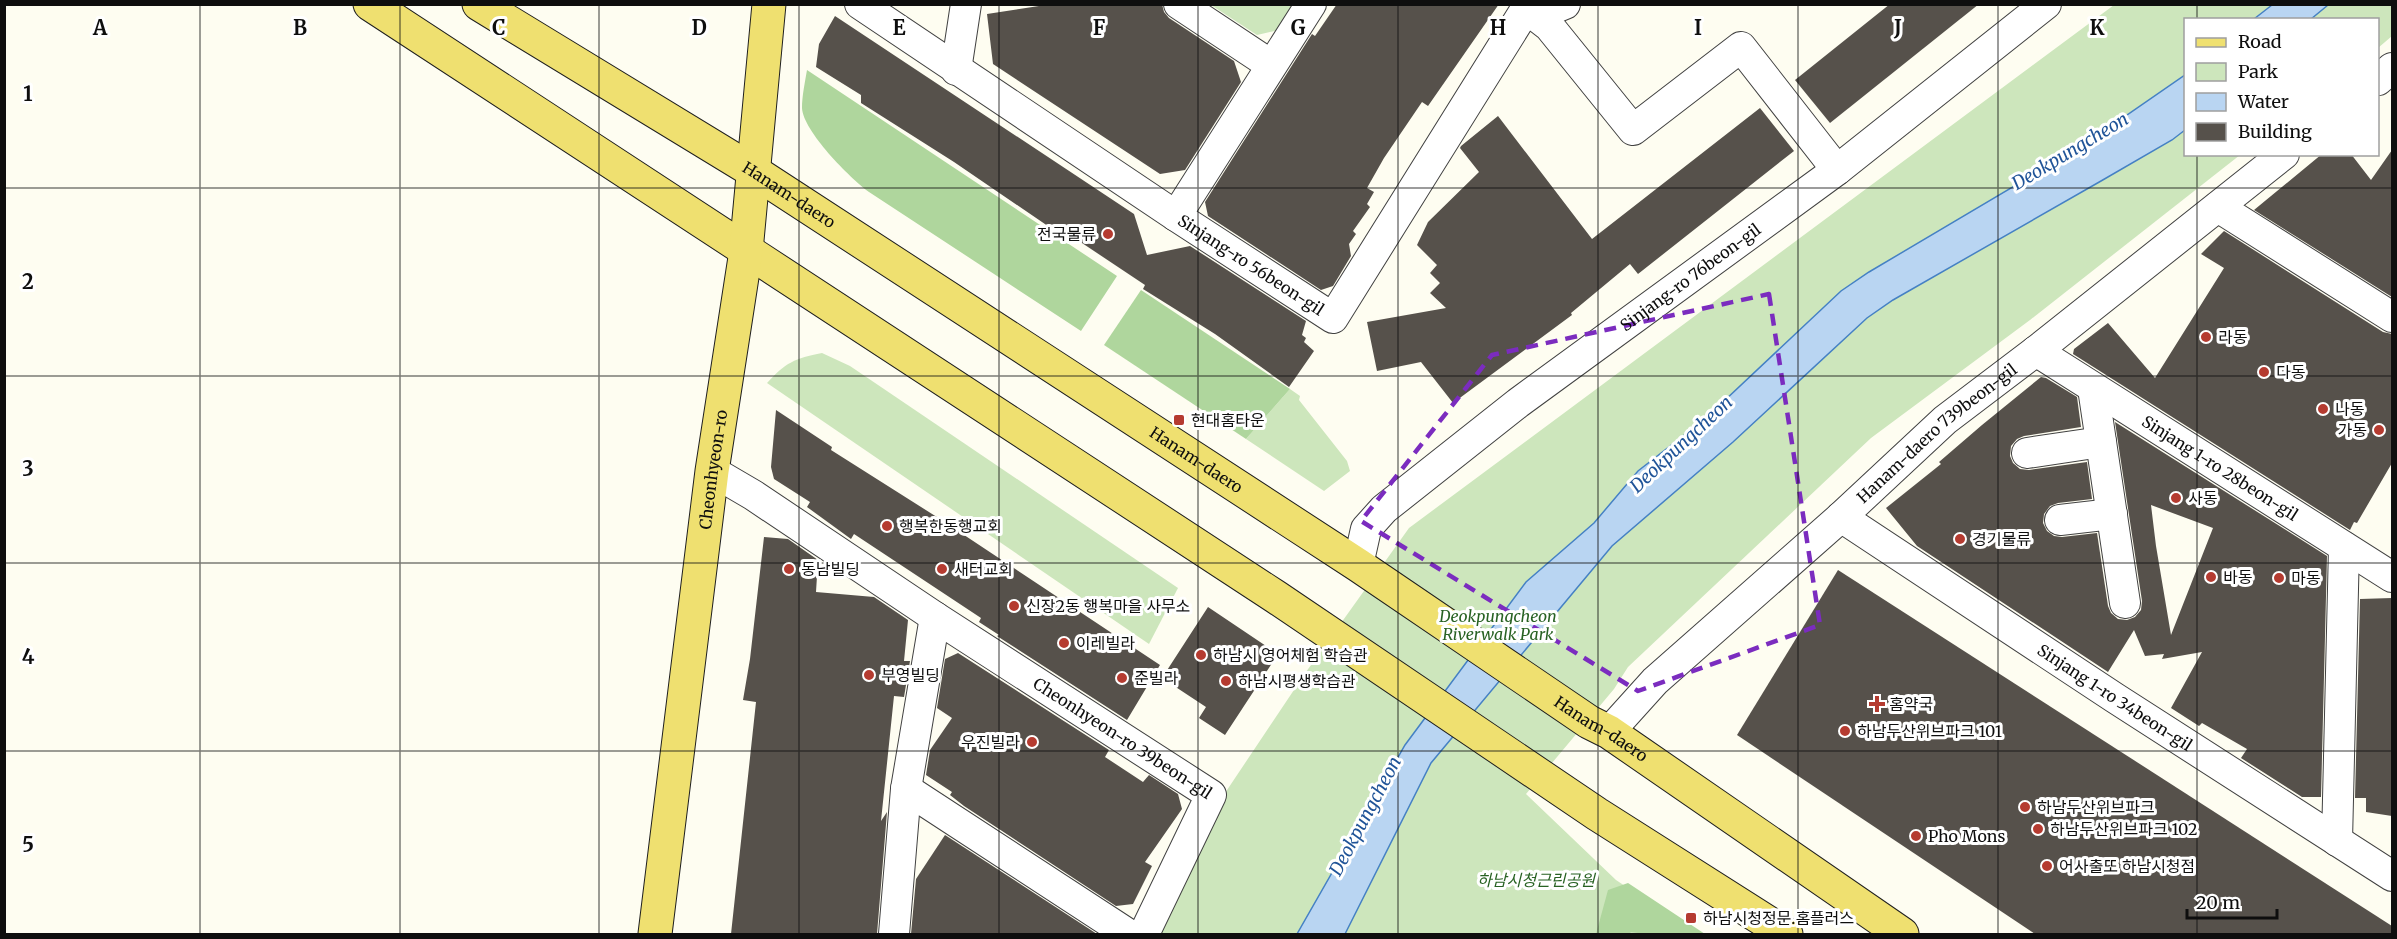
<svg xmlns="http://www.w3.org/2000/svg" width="2397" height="939" viewBox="0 0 2397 939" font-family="Merriweather,'Noto Sans KR',serif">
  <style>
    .green { fill: #cde6bc }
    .forest { fill: #afd69d }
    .water { fill: #b9d5f2; stroke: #4581c4; stroke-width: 1.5 }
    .building { fill: #56514b; fill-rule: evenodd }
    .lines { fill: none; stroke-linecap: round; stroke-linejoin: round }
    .minor-casing { stroke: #414141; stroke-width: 32 }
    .major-casing { stroke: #1f1f1f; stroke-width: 35 }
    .minor { stroke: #fff; stroke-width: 30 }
    .major { stroke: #efe070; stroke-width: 33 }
    .marked { fill: none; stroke: #7b2cbf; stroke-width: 4.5; stroke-dasharray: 12 8; stroke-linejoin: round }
    .grid { fill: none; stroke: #0e0e0e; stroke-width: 1.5; stroke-opacity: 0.55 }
    .poi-dot { fill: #b53b30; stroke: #fff; stroke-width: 2 }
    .labels { text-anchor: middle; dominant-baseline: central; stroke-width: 6; stroke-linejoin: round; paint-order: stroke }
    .street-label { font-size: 16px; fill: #0e0e0e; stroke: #fff }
    .poi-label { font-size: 16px; fill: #0e0e0e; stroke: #fff; text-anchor: start }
    .park-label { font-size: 16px; font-style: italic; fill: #286223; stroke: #fff }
    .water-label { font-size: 18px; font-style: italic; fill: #205498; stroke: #fff }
    .grid-label { font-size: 20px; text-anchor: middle; font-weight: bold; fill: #0e0e0e; stroke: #fff; stroke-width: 6; stroke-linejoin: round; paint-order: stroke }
  </style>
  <rect width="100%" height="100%" fill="#fefdf1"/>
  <g class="green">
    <path d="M1211,5H1297L1279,30L1257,35Z"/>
    <path d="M2114,5H2392V36L2378,48V20H2186V154L2240,155L2030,320L1871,438L1628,667L1614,689L1526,794L1616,880L1697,934H1153L1219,802L1306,672L1409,528Z"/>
    <path d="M822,353L850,366L1178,588L1149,644L767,383C785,363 795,358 822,353Z"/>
    <path d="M1290,389L1300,396L1299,400L1347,461L1350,471L1324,491L1246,439Z"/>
  </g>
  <g class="forest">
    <path d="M807,70L1117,276L1081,331L869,192C850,178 803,131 802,108C802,96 805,82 807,70Z"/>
    <path d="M1141,290L1290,389L1246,439L1104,345Z"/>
    <path d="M1628,883L1705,934H1644L1631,932L1629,934H1596L1608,890Z"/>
  </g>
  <g class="water">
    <path d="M2272,5V4L2328,5L2311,19H2254Z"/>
    <path d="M2185,75V130L2172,140L2101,181L1893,300L1867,318L1733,442L1612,546L1431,763L1345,934H1297L1405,745L1526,582L1594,523L1638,471L1706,418L1841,291L1869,272L2082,146Z"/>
  </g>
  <g class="building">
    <path d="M1052,4H1162L1164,12L1169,18L1234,61L1241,82L1185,170L1160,174L993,64L987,14Z"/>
    <path d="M1337,4H1499L1428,106L1422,102L1384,158L1367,188L1374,192L1367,204L1370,207L1353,231L1356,234L1349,244L1351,256L1333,286L1321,290L1208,216L1205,202L1312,34L1315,36Z"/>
    <path d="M1890,4H1979L1830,123L1795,80Z"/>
    <path d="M835,16L1134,214L1147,255L1190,246L1306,321L1302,335L1306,338L1304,342L1314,351L1289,387L1215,334L1143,289L1145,285L1064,231L1061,235L954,162L861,103V95L816,67L819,44Z"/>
    <path d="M1760,108L1794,151L1638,274L1630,264L1571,313L1572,315L1453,403L1421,362L1377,371L1367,322L1446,308L1430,293L1440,283L1430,273L1437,265L1417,245L1428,222L1479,172L1460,148L1461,146L1498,116L1592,239Z"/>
    <path d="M2392,150V297L2254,210L2322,154H2351L2371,180Z"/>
    <path d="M2224,231L2383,332L2392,334V463L2357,523L2354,522L2350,530L2073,354L2074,349L2108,323L2155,378L2224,268L2201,254Z"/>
    <path d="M2041,377L2046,378L2077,397L2081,427L2024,436L2017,439L2011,446L2010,456L2013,463L2020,469L2029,470L2087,462L2092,499L2058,503L2050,506L2044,514L2043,523L2047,531L2054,536L2062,537L2097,533L2108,606L2111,613L2118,619L2127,620L2135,617L2141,610L2142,601L2115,422L2327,556L2321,797H2302L2241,758L2247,749L2202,723L2199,726L2171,708L2202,652L2162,659L2164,654L2145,656L2134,630L2108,672L1917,546L1886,508L1941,464L1939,462L1982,425ZM2151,505L2213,528L2171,635L2156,546Z"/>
    <path d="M776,410L832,447L831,450L940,519L1160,665L1127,720L997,636L999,635L979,622L981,618L854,534L851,539L807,507L810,502L774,479L771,467Z"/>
    <path d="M764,537L788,539L818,560L816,592L874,597L908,620L904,661H910L904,697L894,696L881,821L887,812L877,934H731L756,702L743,700L750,659Z"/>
    <path d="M1838,570L2392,926V934H2035L1737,735Z"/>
    <path d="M2392,598V816L2366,812V798H2355L2360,599Z"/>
    <path d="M1208,607L1278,654L1225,735L1199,718L1206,707L1162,678Z"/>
    <path d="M958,653L1109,750L1105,757L1143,782L1149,775L1178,794L1182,809L1145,862L1152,866L1133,904L1116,906L964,806L950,795L952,792L926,775L930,750L952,718L937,708L945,659Z"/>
    <path d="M945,835L1097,934H911L916,879Z"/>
  </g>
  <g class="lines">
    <defs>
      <g id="minor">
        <path id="s1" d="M860,4L1176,216L1333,318L1529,4"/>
        <path d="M1179,4L1271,65"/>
        <path d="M1526,11L1536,16L1565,4"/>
        <path d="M1536,16L1549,26L1633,130L1741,47L1837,170"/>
        <path d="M956,70L966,4"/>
        <path d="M2378,80L2392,68"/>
        <path d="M2218,207L2392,317"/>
        <path d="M1176,216L1311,4"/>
        <path id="s2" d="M2036,351L2392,577"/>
        <path d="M2093,388L2125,603"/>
        <path d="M2027,453L2101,442"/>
        <path id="s3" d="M712,471L753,495L935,617L1211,795L1144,934"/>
        <path id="s4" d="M1841,517L2115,698L2392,876"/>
        <path d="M2060,520L2112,514"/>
        <path id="s5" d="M1358,565L1366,529L1384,509L1518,403L1837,170L2046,4"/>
        <path id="s6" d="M1609,732L1655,681L1841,517L1945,420L2036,351L2284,154"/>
        <path d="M906,789L1128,934"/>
        <path d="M2337,841L2344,547"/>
        <path d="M894,934L906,789L935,617"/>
      </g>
      <g id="major">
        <path d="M370,4L1276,597L1597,814L1786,934"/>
        <path id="s7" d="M479,4L753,171L1358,565L1589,722L1609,732L1902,934"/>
        <path id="s8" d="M655,934L712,471L746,251L769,4"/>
      </g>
    </defs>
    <use href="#minor" class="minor-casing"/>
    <use href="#major" class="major-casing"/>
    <use href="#minor" class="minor"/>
    <use href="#major" class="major"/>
  </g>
  <path class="marked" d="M1769,294L1820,625L1638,691L1361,521L1492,355Z"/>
  <path class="grid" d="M200,4V934M400,4V934M599,4V934M799,4V934M999,4V934M1198,4V934M1398,4V934M1598,4V934M1798,4V934M1998,4V934M2197,4V20M2197,154V934M4,188H2392M4,376H2392M4,563H2392M4,751H2392"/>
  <g class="poi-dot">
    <circle cx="1108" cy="234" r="6"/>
    <circle cx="2206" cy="337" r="6"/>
    <circle cx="2264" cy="372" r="6"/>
    <circle cx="2323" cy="409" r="6"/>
    <rect x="1173" y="414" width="12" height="12" rx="3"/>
    <circle cx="2379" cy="430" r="6"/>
    <circle cx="2176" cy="498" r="6"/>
    <circle cx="887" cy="526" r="6"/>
    <circle cx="1960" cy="539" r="6"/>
    <circle cx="789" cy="569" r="6"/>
    <circle cx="942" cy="569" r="6"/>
    <circle cx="2211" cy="577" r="6"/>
    <circle cx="2279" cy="578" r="6"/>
    <circle cx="1014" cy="606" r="6"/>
    <circle cx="1064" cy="643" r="6"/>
    <circle cx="1201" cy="655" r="6"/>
    <circle cx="869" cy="675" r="6"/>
    <circle cx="1122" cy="678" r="6"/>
    <circle cx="1226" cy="681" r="6"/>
    <path d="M1874 695h6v6h6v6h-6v6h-6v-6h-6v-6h6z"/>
    <circle cx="1845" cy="731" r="6"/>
    <circle cx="1032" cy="742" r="6"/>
    <circle cx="2025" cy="807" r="6"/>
    <circle cx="2038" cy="829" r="6"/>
    <circle cx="1916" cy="836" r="6"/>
    <circle cx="2047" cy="866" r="6"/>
    <rect x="1685" y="912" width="12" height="12" rx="3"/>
  </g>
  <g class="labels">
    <g class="street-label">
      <text stroke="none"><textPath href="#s7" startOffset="364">Hanam-daero</textPath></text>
      <text stroke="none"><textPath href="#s1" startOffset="470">Sinjang-ro 56beon-gil</textPath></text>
      <text stroke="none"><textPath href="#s5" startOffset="448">Sinjang-ro 76beon-gil</textPath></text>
      <text stroke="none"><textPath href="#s6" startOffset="444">Hanam-daero 739beon-gil</textPath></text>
      <text stroke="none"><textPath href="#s7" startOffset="850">Hanam-daero</textPath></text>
      <text stroke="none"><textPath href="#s2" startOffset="218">Sinjang 1-ro 28beon-gil</textPath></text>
      <text stroke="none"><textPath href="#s8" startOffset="468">Cheonhyeon-ro</textPath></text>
      <text stroke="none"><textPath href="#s4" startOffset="328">Sinjang 1-ro 34beon-gil</textPath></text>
      <text stroke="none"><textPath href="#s7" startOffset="1336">Hanam-daero</textPath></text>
      <text stroke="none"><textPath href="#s3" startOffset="490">Cheonhyeon-ro 39beon-gil</textPath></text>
    </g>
    <g class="poi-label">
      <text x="1096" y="234" text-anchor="end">전국물류</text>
      <text x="2218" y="337">라동</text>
      <text x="2276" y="372">다동</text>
      <text x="2335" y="409">나동</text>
      <text x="1191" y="420">현대홈타운</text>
      <text x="2367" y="430" text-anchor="end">가동</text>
      <text x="2188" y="498">사동</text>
      <text x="899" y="526">행복한동행교회</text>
      <text x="1972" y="539">경기물류</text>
      <text x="801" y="569">동남빌딩</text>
      <text x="954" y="569">새터교회</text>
      <text x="2223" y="577">바동</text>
      <text x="2291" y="578">마동</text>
      <text x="1026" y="606">신장2동 행복마을 사무소</text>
      <text x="1076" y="643">이레빌라</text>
      <text x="1213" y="655">하남시 영어체험 학습관</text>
      <text x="881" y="675">부영빌딩</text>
      <text x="1134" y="678">준빌라</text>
      <text x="1238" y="681">하남시평생학습관</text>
      <text x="1889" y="704">홈약국</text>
      <text x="1857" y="731">하남두산위브파크 101</text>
      <text x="1020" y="742" text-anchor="end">우진빌라</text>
      <text x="2037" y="807">하남두산위브파크</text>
      <text x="2050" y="829">하남두산위브파크 102</text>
      <text x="1928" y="836">Pho Mons</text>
      <text x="2059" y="866">어사출또 하남시청점</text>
      <text x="1703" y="918">하남시청정문.홈플러스</text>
    </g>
    <g class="park-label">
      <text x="1498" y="616">Deokpungcheon<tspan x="1498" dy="18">Riverwalk Park</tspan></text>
      <text x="1536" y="880">하남시청근린공원</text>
    </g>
    <g class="water-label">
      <text transform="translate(2070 151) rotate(-31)">Deokpungcheon</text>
      <text transform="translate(1681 444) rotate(-43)">Deokpungcheon</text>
      <text transform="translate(1365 816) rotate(-62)">Deokpungcheon</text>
    </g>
  </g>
  <g class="grid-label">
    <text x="100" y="35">A</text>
    <text x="300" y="35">B</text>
    <text x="499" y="35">C</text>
    <text x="699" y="35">D</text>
    <text x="899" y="35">E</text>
    <text x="1099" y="35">F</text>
    <text x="1298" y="35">G</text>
    <text x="1498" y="35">H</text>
    <text x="1698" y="35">I</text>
    <text x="1898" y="35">J</text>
    <text x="2097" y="35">K</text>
    <text x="28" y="101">1</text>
    <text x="28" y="289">2</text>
    <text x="28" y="476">3</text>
    <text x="28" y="664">4</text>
    <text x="28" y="852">5</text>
  </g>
  <rect width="2397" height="939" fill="none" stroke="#0e0e0e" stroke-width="12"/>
  <rect x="2184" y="18" width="195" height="138" fill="#ffffff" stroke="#9f9f9f" stroke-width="1.5"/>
  <rect x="2196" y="38" width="30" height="9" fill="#efe070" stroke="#9f9f9f" stroke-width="1.5"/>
  <text x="2238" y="48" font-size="18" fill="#0e0e0e">Road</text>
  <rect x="2196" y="63" width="30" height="18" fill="#cde6bc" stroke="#9f9f9f" stroke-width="1.5"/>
  <text x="2238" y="78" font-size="18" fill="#0e0e0e">Park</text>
  <rect x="2196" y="93" width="30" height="18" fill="#b9d5f2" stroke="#9f9f9f" stroke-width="1.5"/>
  <text x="2238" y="108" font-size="18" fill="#0e0e0e">Water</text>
  <rect x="2196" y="123" width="30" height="18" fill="#56514b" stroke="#9f9f9f" stroke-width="1.5"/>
  <text x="2238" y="138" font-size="18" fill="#0e0e0e">Building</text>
  <path d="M2187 909v9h90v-9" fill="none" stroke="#0e0e0e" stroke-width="3"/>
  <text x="2196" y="909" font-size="18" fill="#0e0e0e" stroke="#ffffff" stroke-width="4.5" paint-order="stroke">20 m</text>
</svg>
